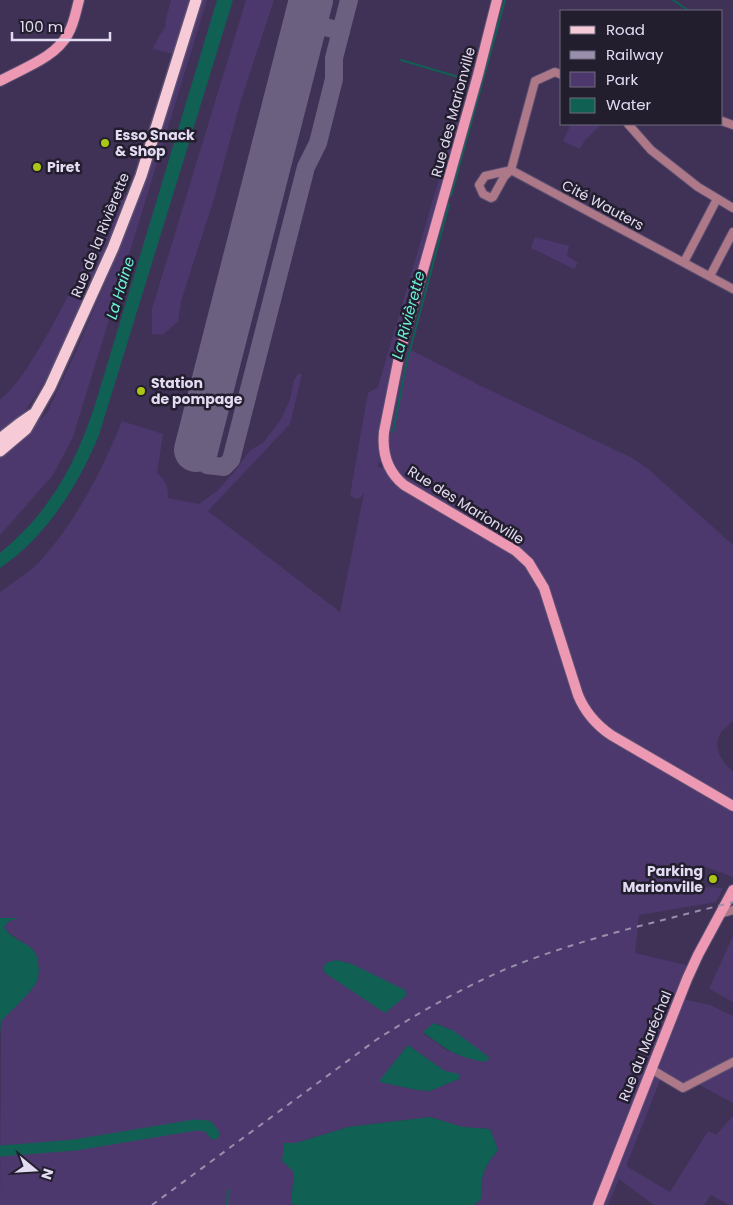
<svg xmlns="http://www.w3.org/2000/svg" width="733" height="1205" viewBox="0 0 733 1205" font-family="Poppins,sans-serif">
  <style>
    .green { fill: #4c386d; fill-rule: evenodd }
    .water { fill: #106054 }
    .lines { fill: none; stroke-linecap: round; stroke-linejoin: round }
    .stream { stroke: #106054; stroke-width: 2 }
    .river { stroke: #106054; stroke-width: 11 }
    .taxiway { stroke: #6c6081; stroke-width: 18 }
    .runway { stroke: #6c6081; stroke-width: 44 }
    .street-casing { stroke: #5c5072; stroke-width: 10 }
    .secondary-casing { stroke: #5c5072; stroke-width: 12 }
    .primary-casing { stroke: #5c5072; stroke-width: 14 }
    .street { stroke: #ad7888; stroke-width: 8 }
    .secondary { stroke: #ed99b4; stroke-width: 10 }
    .primary { stroke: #f7cad7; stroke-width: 11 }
    .rail { stroke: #998fac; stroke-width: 2; stroke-dasharray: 6 6; stroke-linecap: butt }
    .poi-dot { fill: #abc614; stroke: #231e2e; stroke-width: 2 }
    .labels { text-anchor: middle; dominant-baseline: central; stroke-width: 5; stroke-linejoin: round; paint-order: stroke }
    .street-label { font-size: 14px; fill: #e2dbf2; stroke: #231e2e }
    .poi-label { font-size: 14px; font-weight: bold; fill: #e2dbf2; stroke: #231e2e; text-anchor: start }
    .water-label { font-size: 15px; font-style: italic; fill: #6bf2d9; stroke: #231e2e }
  </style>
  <rect width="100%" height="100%" fill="#3f3256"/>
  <g class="green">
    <path d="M171,0H190L174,54L153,49L158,38L166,26L165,22Z"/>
    <path d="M201,0H207L73,437L53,475L0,535V456L47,413L78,347L123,240L144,180Z"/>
    <path d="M246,0H274L241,100L214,199L181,301L178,322L162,335L152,334V309Z"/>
    <path d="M463,113L384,413L378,442L380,461L377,467L382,468L407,348L481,386L632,458L647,468L733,545V721C729,725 721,730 719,736C713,750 724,763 733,772V802L701,793L733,812V877L703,866L689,886L723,888L716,902L639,915L635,953L690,966L595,1205H474L481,1199C481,1175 483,1169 498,1150L490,1129L463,1127L430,1117L348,1127L296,1143H285L294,1172L291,1203L295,1205H0L1,1021C10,1012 32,991 37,981C40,973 39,958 34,951C26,941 13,940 4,927L8,922L16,918H0V592C13,582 32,571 42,559C78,518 102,470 122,421L163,434L157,473C166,481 168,486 168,498L199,504L217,491L236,470L250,450L263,443L281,419L290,400L294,380L298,374H302L290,424L208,511L340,612L364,493L360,498L355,499L350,495L368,393L378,387L456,121ZM336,960L351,964L404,990L385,1013L325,973L323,968ZM435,1023L454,1031L449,1052L423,1033ZM408,1045L445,1071L459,1079L430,1091L417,1090L384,1083L380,1081Z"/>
    <path d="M571,124H602L585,140L580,149L563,141Z"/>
    <path d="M117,189L127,197C111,236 94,274 77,313C58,354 38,408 0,434V400C21,381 33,359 47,335C74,288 96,239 117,189Z"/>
    <path d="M535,237L569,246L567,256L578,263L574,269L531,248Z"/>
    <path d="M733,936V1002L709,989Z"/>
    <path d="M682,999L710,1005L733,1016V1060L683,1086L655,1069Z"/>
    <path d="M733,1064V1103L696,1083Z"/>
    <path d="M652,1075L661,1078L626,1166L670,1192L708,1131L716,1135L733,1116V1205H729L711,1195L704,1205H654L619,1179L608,1205H602Z"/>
  </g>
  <g class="water">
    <path d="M217,0H233L99,435C78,486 46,537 0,568V553C53,509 78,460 98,395Z"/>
    <path d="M0,918H18L8,922L4,927C12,940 26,941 34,951C39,958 40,973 37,981C32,992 10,1012 1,1021L0,1036Z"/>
    <path d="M336,960L352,964L405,990L407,995L385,1013L325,973L323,968L326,963Z"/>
    <path d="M434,1023L454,1031L490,1058L484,1062C454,1056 447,1050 423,1032Z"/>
    <path d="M408,1045L445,1071L459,1074V1079L430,1091L417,1090L384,1083L379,1081Z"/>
    <path d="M430,1117L463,1127L490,1129L498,1150C483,1169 481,1175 481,1199L474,1205H295L291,1203L294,1172L282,1161L284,1143H296L348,1127Z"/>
  </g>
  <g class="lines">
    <g class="stream">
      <path d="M673,0L689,11"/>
      <path d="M401,60L458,77"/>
      <path d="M451,196L505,0"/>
      <path d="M393,432L407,361L449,204"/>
      <path d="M227,1205L228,1190"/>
    </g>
    <path class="river" d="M0,1151L75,1145L195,1125L208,1126L214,1134"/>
    <g class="taxiway">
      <path d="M305,22L341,31"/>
      <path d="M196,450V457L207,465L224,467L231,460L306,167L318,143L334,79V58L349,0"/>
    </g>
    <path class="runway" d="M196,450L311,0"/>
    <defs>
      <g id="street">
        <path d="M562,75L555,72L535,81L511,170L504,177L493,197L491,198L483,194L479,185L485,176L511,170L733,289"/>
        <path d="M722,121L733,125"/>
        <path d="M628,124L651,150L698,187L733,208"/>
        <path d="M684,262L717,199"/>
        <path d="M710,276L733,232"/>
        <path d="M720,914L733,910"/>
        <path d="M651,1069L683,1088L733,1062"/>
      </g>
      <g id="secondary">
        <path d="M497,0L478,75L400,352L384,432C382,452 387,471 404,485L516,551L529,563L544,588L578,695C585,712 595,724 611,735L733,806"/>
        <path d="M0,81C23,68 55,58 68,34C74,24 76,11 79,0"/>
        <path d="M598,1205L687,979L698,955L733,890"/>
      </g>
      <g id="primary">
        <path d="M0,439L19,424L32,415"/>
        <path d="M0,451L26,429L50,387L113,248L141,176L196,0"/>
      </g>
    </defs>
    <use href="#street" class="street-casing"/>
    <use href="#secondary" class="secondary-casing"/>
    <use href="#primary" class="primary-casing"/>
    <use href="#street" class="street"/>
    <use href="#secondary" class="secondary"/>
    <use href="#primary" class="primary"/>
    <path class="rail" d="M152,1205L376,1040C418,1013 460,989 506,969C579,939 657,922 733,902"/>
  </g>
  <g class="poi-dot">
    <circle cx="105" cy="143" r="5"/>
    <circle cx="37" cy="167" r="5"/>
    <circle cx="141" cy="391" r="5"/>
    <circle cx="713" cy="879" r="5"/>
  </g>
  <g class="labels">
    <g class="street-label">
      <text transform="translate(453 112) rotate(-75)">Rue des Marionville</text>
      <text transform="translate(603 205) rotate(28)">Cité Wauters</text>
      <text transform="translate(100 235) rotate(-68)">Rue de la Rivièrette</text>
      <text transform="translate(466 505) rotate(32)">Rue des Marionville</text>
      <text transform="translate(645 1046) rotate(-68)">Rue du Maréchal</text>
    </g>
    <g class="poi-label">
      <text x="115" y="135">Esso Snack<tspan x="115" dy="16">&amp; Shop</tspan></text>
      <text x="47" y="167">Piret</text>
      <text x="151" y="383">Station<tspan x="151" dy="16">de pompage</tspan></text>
      <text x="703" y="871" text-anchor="end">Parking<tspan x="703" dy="16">Marionville</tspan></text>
    </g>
    <g class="water-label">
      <text transform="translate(120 288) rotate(-73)">La Haine</text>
      <text transform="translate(408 315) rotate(-75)">La Rivièrette</text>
    </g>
  </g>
  <rect x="560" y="10" width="162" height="115" fill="#231e2e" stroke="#6f6a7c"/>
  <rect x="570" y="26" width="25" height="8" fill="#f7cad7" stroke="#6f6a7c"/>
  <text x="606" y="35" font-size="15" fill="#e2dbf2">Road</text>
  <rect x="570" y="51" width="25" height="8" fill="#998fac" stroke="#6f6a7c"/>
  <text x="606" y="60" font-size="15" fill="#e2dbf2">Railway</text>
  <rect x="570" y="72" width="25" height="15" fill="#4c386d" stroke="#6f6a7c"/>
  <text x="606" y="85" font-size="15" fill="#e2dbf2">Park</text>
  <rect x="570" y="98" width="25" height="15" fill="#106054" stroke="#6f6a7c"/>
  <text x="606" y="110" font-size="15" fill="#e2dbf2">Water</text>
  <g transform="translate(35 1170) rotate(108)" stroke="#231e2e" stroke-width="4" paint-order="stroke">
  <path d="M0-4L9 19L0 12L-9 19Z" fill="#e2dbf2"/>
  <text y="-8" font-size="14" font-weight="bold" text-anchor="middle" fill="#e2dbf2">N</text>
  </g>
  <path d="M12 32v8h98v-8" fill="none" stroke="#e2dbf2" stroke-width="2.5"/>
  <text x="20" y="32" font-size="15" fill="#e2dbf2" stroke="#231e2e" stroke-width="4" paint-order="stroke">100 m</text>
</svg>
